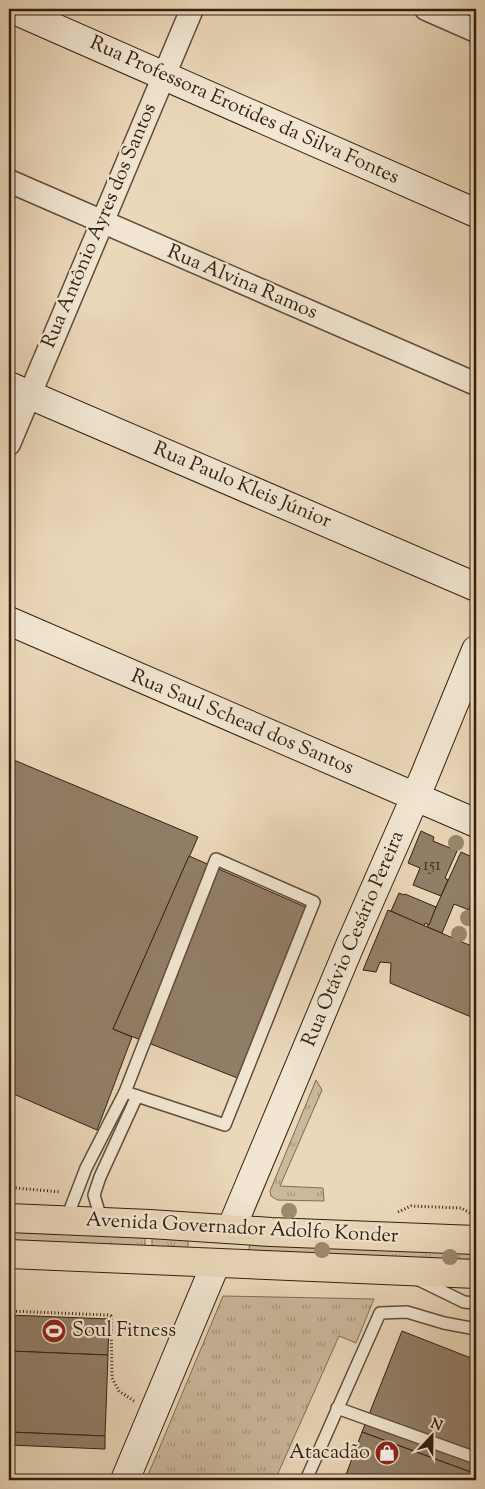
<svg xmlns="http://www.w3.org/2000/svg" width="485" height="1489" viewBox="0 0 485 1489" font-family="'Sorts Mill Goudy',serif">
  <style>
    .grass { fill: url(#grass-tufts); stroke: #7f6c56 }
    .building { fill: #927f68; stroke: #321f0f }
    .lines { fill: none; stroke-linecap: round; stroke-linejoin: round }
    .lane-casing { stroke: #604d3a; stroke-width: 14 }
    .street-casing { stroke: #604d3a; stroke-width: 25 }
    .secondary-casing { stroke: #321f0f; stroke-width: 30 }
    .primary-casing { stroke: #321f0f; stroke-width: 30 }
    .path { stroke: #321f0f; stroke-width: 3; stroke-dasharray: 1 2.5; stroke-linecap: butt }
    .lane { stroke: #f2e6d2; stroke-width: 11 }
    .street { stroke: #f2e6d2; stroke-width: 22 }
    .secondary { stroke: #f2e6d2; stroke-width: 28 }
    .primary { stroke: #ebd8ba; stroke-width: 28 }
    .tree { fill: #9a886f }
    .labels { text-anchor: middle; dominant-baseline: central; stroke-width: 4.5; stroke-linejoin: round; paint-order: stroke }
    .number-label { font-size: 18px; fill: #4a3725 }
    .street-label { font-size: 20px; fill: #321f0f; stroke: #f2e6d2 }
    .poi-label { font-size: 20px; fill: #321f0f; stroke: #f2e6d2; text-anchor: start }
  </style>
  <defs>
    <pattern id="grass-tufts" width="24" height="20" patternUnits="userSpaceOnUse" patternTransform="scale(1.25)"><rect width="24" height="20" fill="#ccb99d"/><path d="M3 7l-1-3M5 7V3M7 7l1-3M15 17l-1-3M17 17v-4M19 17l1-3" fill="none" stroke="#a6967e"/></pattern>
  </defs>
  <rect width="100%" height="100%" fill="#ebd8ba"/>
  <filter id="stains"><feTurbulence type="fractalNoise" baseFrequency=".004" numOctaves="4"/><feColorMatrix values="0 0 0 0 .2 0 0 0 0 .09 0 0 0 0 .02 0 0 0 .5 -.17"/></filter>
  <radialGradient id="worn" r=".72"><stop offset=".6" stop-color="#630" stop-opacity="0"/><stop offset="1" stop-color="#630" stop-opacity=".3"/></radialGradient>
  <g class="grass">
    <path d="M316,1080L322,1090L280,1186L323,1188L324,1201L277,1200L271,1196L270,1191Z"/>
    <path d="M9,1232L145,1238V1252L9,1246Z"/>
    <path d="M152,1238L188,1240V1253L152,1252Z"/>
    <path d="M250,1242L476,1252V1265L248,1256Z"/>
    <path d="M223,1296L374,1299L356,1343L339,1336L275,1480H146Z"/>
  </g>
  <g class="building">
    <path d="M9,758L198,837L113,1029L132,1037L97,1130L9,1092Z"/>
    <path d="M421,831L434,837L433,841L457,851L445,878L448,880L441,896L413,885L420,868L408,863Z"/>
    <path d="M461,852L476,859V909L470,906L469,910L454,904L442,933L427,927Z"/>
    <path d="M189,856L310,909L240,1079L113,1029Z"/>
    <path d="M399,893L404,895L405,894L436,907L429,925L425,923L424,926L391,911Z"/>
    <path d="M388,910L476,948V1019L390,983L391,963L380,962L376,972L363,970Z"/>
    <path d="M9,1315L109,1319L108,1355L9,1351Z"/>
    <path d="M402,1331L476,1360V1474L362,1432Z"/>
    <path d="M9,1351L108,1355L105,1436L9,1432Z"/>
    <path d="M9,1432L105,1436V1449L9,1445Z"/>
    <path d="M362,1432L476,1474V1480H344Z"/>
  </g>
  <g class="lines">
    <defs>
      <g id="lane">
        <path d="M216,859L314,902L225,1125L125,1092Z"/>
        <path d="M66,1220L86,1168L125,1092"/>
        <path d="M102,1222L94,1195L100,1177L137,1096"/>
        <path d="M419,1280L464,1302L476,1303"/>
        <path d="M337,1408L476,1458"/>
        <path d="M306,1480L380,1313L407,1312L444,1323L476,1329"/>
      </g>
      <g id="street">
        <path d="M426,9L476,31"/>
        <path d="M9,181L476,384"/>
        <path d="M9,444L192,9"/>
      </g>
      <g id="secondary">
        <path d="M12,9L476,213"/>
        <path d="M9,386L476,587"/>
        <path d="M9,621L476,823"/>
        <path d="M231,1229L351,943L424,777L476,650"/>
        <path d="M125,1480L216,1263"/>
      </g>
      <g id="primary">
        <path d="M9,1218L150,1224L271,1232L476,1240"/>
        <path d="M9,1254L476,1274"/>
      </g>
    </defs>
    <use href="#lane" class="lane-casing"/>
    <use href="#street" class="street-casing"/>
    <use href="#secondary" class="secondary-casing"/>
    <use href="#primary" class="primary-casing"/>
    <g class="path">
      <path d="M9,1186L15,1188L61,1192"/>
      <path d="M398,1212L411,1206L461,1208L474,1215"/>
      <path d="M9,1311L107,1315L111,1316L112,1378L119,1391L134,1401"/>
    </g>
    <use href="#lane" class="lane"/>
    <use href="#street" class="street"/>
    <use href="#secondary" class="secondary"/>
    <use href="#primary" class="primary"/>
  </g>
  <g class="tree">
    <circle cx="456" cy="843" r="8"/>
    <circle cx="468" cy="918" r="8"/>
    <circle cx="459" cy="934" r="8"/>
    <circle cx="289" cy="1211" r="8"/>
    <circle cx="322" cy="1250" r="8"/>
    <circle cx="450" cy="1257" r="8"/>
  </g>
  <defs>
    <symbol id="stadium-disc" viewBox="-11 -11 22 22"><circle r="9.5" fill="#8f2418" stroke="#f2e6d2"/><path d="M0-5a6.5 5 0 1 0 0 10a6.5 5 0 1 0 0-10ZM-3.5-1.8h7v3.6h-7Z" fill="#fff"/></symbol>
    <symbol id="shop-disc" viewBox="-11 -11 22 22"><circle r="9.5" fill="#8f2418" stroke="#f2e6d2"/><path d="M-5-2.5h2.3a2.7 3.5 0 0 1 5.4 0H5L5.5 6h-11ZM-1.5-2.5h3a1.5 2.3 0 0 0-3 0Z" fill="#fff"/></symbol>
  </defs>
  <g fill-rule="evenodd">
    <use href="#stadium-disc" x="40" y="1317" width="28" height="28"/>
    <use href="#shop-disc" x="373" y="1439" width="28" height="28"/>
  </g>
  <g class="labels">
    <g class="number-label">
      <text x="432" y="866">151</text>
    </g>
    <g class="street-label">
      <text transform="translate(244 111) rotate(24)">Rua Professora Erotides da Silva Fontes</text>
      <text transform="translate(100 226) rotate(-67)">Rua Antônio Ayres dos Santos</text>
      <text transform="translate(242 283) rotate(23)">Rua Alvina Ramos</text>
      <text transform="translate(242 486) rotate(23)">Rua Paulo Kleis Júnior</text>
      <text transform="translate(242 723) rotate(23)">Rua Saul Schead dos Santos</text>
      <text transform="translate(354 939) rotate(-67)">Rua Otávio Cesário Pereira</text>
      <text transform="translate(242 1229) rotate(3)">Avenida Governador Adolfo Konder</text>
    </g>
    <g class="poi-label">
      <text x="72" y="1331">Soul Fitness</text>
      <text x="370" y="1453" text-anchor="end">Atacadão</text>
    </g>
  </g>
  <rect width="485" height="1489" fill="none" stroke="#ebd8ba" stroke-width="30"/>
  <rect x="10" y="10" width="465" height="1469" fill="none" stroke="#321f0f" stroke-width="2.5"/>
  <rect x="15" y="15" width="455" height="1459" fill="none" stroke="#321f0f"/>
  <g transform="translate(432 1436) rotate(22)" stroke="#f2e6d2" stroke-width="4" paint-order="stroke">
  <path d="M0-4L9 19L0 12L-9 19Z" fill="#321f0f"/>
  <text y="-8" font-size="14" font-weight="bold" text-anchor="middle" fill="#321f0f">N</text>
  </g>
  <rect width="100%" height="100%" filter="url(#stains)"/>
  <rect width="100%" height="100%" fill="url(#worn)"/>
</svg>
